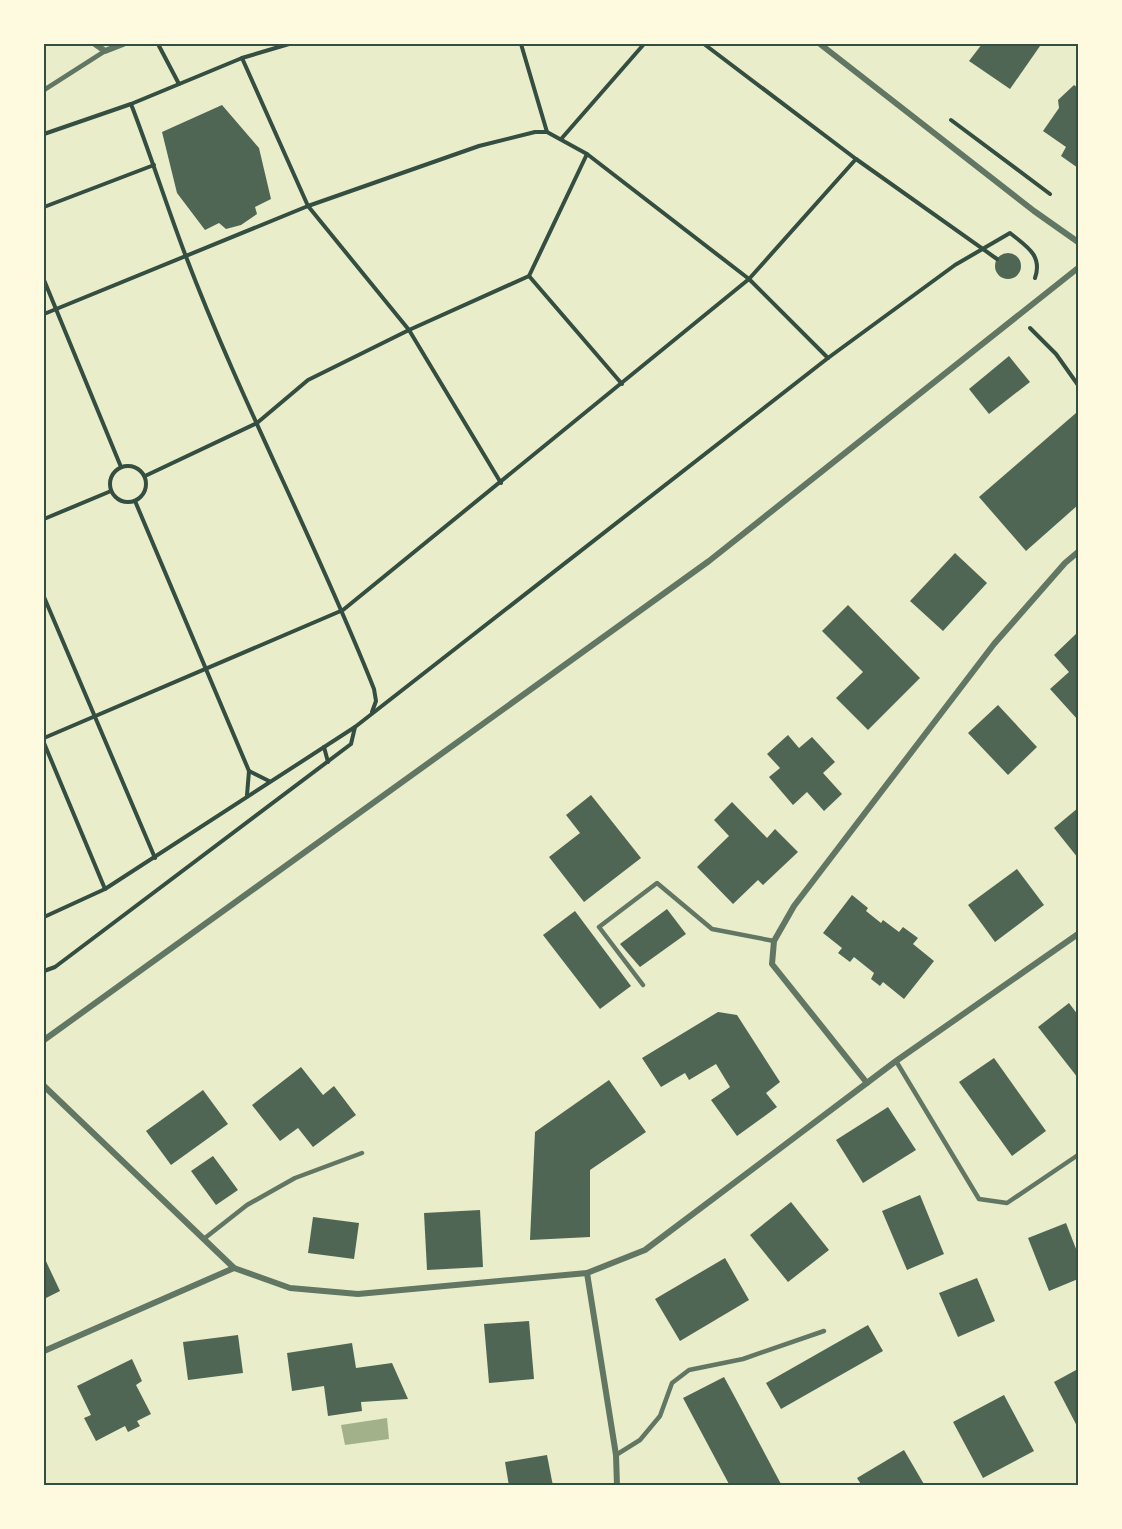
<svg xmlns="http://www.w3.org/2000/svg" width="1122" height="1529" viewBox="0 0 1122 1529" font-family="Raleway,sans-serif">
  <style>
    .water { fill: #a3b18a }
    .building { fill: #4f6655 }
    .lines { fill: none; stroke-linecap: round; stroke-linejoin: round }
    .path { stroke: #344e41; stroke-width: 4 }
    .service { stroke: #617663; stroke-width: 4.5 }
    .minor { stroke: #617663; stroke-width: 6 }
    .neatline { fill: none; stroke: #344e41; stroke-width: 2 }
  </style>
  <rect width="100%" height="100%" fill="#e9edc9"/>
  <path class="water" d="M387,1418L389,1439L345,1445L341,1425Z"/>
  <g class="building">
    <path d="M982,44H1037L1040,46L1010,89L969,61Z"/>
    <path d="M1074,85L1078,88V168L1061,156L1066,147L1043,131L1059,108L1058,100Z"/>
    <path d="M222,105L259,148L271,199L255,207L257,214L241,225L226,229L219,223L205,230L177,193L162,132Z"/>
    <circle cx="1008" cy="266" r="13"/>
    <path d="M1009,356L1030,382L989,414L969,389Z"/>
    <path d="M1076,413L1078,505L1026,551L979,497Z"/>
    <path d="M955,553L987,583L943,631L910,601Z"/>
    <path d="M848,605L920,678L868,730L836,698L863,672L822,631Z"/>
    <path d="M1078,632V720L1050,689L1069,672L1054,655Z"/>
    <path d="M998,705L1037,747L1008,775L968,733Z"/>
    <path d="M788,735L799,748L812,737L835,762L823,773L842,794L824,811L807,792L793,805L769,777L780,768L767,754Z"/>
    <path d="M591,795L641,858L584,902L549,857L580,833L566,815Z"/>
    <path d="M732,802L767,838L775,829L798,852L763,885L758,880L733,904L697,867L729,836L714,820Z"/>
    <path d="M1078,808V858L1054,828Z"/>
    <path d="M1017,869L1044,905L995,942L968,905Z"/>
    <path d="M852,895L868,908L866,911L881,923L883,920L899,932L903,927L918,938L913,944L934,961L904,999L883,982L880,986L871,979L874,973L854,957L850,962L838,953L842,948L823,933Z"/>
    <path d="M667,909L686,934L640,967L620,944Z"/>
    <path d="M575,911L631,986L600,1009L543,935Z"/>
    <path d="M1069,1003L1078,1015V1078L1038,1027Z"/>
    <path d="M718,1012L737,1015L780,1082L766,1093L777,1107L737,1136L711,1100L730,1087L716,1064L689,1080L685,1073L661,1087L642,1058Z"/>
    <path d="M994,1058L1046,1131L1012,1156L959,1082Z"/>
    <path d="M301,1067L323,1095L334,1086L356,1115L313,1147L298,1128L280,1141L252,1105Z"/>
    <path d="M609,1080L646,1132L590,1170V1237L530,1240L535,1132Z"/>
    <path d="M203,1090L228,1124L171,1165L146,1131Z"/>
    <path d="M888,1107L916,1150L863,1183L836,1140Z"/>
    <path d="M213,1156L238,1190L216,1205L191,1171Z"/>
    <path d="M920,1195L944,1254L907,1270L882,1211Z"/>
    <path d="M791,1202L829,1250L788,1282L750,1235Z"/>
    <path d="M480,1210L483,1267L427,1270L424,1213Z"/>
    <path d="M313,1217L359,1223L354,1259L308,1253Z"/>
    <path d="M1066,1223L1078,1254V1279L1049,1291L1028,1238Z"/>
    <path d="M44,1257L60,1291L44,1299Z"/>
    <path d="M725,1258L749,1300L680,1341L655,1299Z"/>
    <path d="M977,1278L995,1321L958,1337L939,1293Z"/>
    <path d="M529,1321L534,1379L489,1383L484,1324Z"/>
    <path d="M868,1325L883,1351L781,1409L766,1383Z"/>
    <path d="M238,1335L243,1373L188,1380L183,1342Z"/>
    <path d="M352,1343L356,1368L392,1363L408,1399L361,1402L362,1411L328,1416L324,1386L292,1391L287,1353Z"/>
    <path d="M132,1359L142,1381L136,1385L151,1414L137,1421L140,1426L128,1432L125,1426L96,1441L84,1418L91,1415L77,1386Z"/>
    <path d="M1078,1369V1428L1054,1382Z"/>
    <path d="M724,1377L737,1401L782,1486H730L683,1398Z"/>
    <path d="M1004,1395L1034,1451L983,1478L953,1422Z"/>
    <path d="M904,1450L925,1486H862L857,1478Z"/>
    <path d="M547,1455L553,1486H509L505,1462Z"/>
  </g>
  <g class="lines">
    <g class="path">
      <path d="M158,44L179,84"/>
      <path d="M521,44L547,132"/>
      <path d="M704,44L856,159L997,259"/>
      <path d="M242,58L289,44"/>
      <path d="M951,120L1050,194"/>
      <path d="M44,134L131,104"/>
      <path d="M562,138L644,44"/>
      <path d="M44,207L154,165"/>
      <path d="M529,276L622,384"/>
      <path d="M44,280L121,467"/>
      <path d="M44,314L308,206L479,146L535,132H547L587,154L749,279L828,358"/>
      <path d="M1030,328L1056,354L1078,385"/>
      <circle cx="128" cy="484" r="18"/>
      <path d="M145,476L257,423L308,380L409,330L529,276L587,154"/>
      <path d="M135,501L249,771L247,795"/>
      <path d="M44,519L111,491"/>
      <path d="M44,597L155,858"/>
      <path d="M372,712L376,701L374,689C316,542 241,402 185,254C166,204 150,153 131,104L242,58L308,206L409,330L501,483"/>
      <path d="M44,738L343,610L749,279L856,159"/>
      <path d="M44,743L105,889"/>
      <path d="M324,747L328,762"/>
      <path d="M249,771L269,781"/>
      <path d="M44,917L105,889L355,727L828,358L955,265L1010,233C1026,246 1043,255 1035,278"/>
      <path d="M44,971L55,967L351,744L355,727"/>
    </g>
    <g class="service">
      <path d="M44,90L105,51"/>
      <path d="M643,985L599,927L657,883L712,929L774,941"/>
      <path d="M896,1061L979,1199L1007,1203L1078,1155"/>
      <path d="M205,1238L247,1205L295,1178L362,1153"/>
      <path d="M616,1455L640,1440L660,1416L672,1383L689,1370L743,1359L824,1331"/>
    </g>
    <g class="minor">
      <path d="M95,44L105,51L123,44"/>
      <path d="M820,44L1034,211L1078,242"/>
      <path d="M44,1040L709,561L1078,268"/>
      <path d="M867,1083L772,964L774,941L794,906L994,644L1065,563L1078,552"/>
      <path d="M44,1086L234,1268L290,1288L358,1294L587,1273L645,1250L896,1061L1078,934"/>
      <path d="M587,1273L616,1455L617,1486"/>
      <path d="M44,1351L234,1268"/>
    </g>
  </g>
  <rect width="1122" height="1529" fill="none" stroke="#fefae0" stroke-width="90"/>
  <rect x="45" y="45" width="1032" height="1439" class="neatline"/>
</svg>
